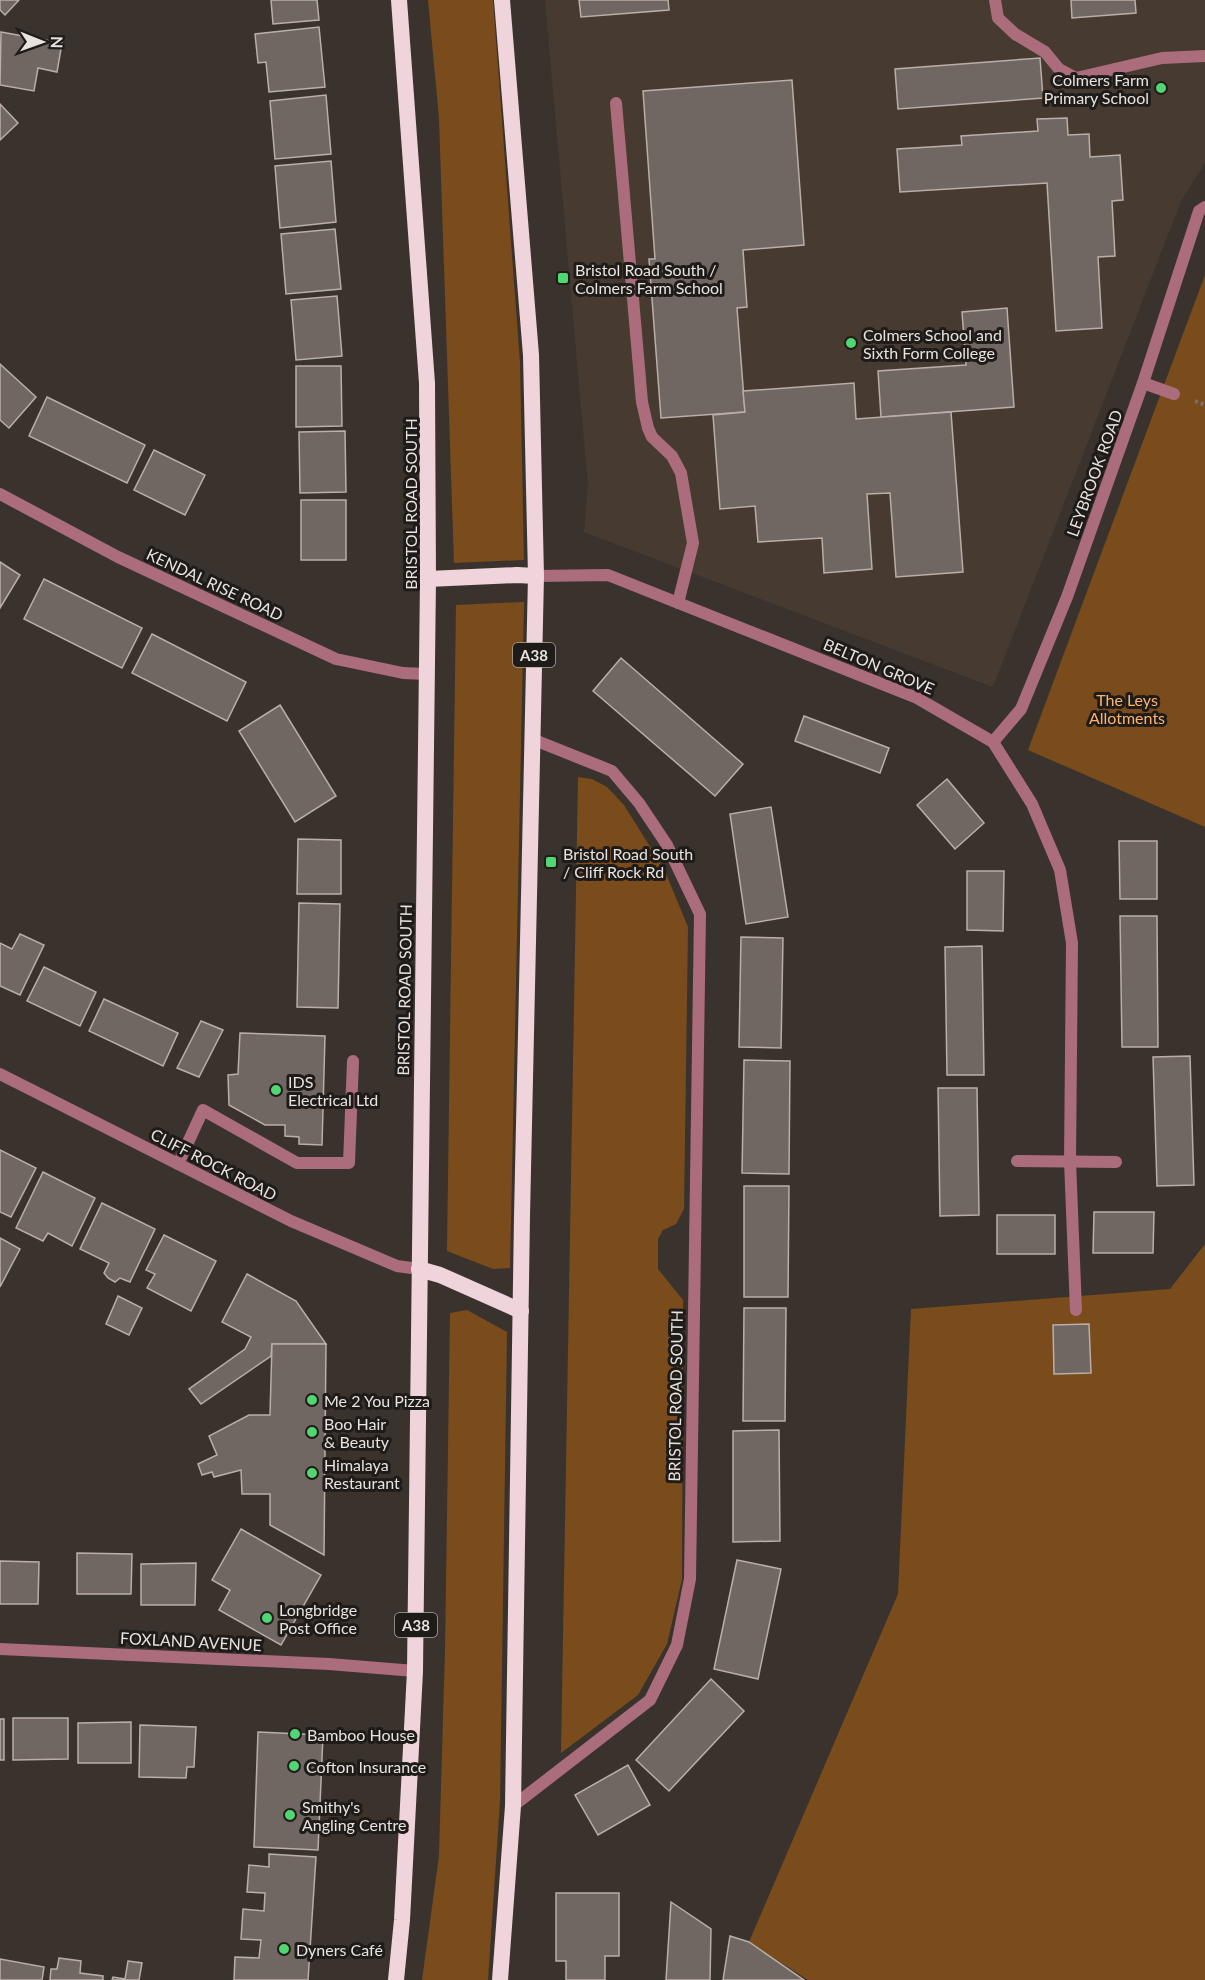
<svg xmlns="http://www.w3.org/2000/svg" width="1205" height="1980" viewBox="0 0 1205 1980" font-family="Lato,sans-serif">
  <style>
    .built { fill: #473b31 }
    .green { fill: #7a4c1c }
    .building { fill: #716762; stroke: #b9aea9; stroke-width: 1.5 }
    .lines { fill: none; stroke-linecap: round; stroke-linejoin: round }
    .path { stroke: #78716c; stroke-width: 4; stroke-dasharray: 3 3; stroke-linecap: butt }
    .service { stroke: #ab6c7c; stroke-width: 12 }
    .minor { stroke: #ab6c7c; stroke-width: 12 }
    .trunk { stroke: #efd4db; stroke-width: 16 }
    .poi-dot { fill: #51d674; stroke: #1f1b18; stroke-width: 2 }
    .labels { text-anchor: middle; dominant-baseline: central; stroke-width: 6; stroke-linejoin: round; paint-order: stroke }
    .shield { fill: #1f1b18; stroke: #aca7a3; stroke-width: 1.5 }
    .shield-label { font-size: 15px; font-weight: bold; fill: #e8e3df }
    .poi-label { font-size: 16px; fill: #e8e3df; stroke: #1f1b18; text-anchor: start }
    .street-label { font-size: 16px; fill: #e8e3df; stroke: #1f1b18 }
    .park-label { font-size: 16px; fill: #feb36c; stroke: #1f1b18 }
  </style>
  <rect width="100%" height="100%" fill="#3a332d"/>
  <path class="built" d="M545,0H1205V163L1181,201L993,687L584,532L588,485Z"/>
  <g class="green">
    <path d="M428,0H493L520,363L524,560L454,563L439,118Z"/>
    <path d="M1205,275V827L1028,750Z"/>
    <path d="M524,602L510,1268L493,1269L447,1251L456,605Z"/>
    <path d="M578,777L592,779L607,787L624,805L664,869L688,927L684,1209L676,1224L663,1230L658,1239V1269L683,1300L682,1579L667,1644L638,1695L561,1753Z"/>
    <path d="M1205,1244V1980H808L749,1942L898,1594L911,1309L1170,1289Z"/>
    <path d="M467,1310L507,1332L500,1801L488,1980H422L439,1856L445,1650L450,1313Z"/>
  </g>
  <g class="building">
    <path d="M0,0H19L5,15L0,10Z"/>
    <path d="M271,0H317L319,20L273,24Z"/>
    <path d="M579,0H668L669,10L581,17Z"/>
    <path d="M1071,0H1135L1136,13L1072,18Z"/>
    <path d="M319,27L325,87L269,92L266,62L258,63L255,34Z"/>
    <path d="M1,32L62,43L57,72L38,68L34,91L0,85Z"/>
    <path d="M1040,58L1043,98L898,109L895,69Z"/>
    <path d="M792,80L804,245L743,250L747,307L737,308L745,412L661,418L649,259H655L643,91Z"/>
    <path d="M326,95L331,154L275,159L270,101Z"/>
    <path d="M0,104L18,123L0,140Z"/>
    <path d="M1067,118L1068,135L1089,134L1090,157L1120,155L1123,200L1112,201L1115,256L1098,257L1102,328L1056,331L1047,183L900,192L897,149L962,145L961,136L1038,131L1037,119Z"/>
    <path d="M331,161L336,222L280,228L275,166Z"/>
    <path d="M335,229L341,289L286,294L281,234Z"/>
    <path d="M337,296L342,356L296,360L291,300Z"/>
    <path d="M1007,308L1014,407L881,417L878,371L966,365L962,312Z"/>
    <path d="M0,364L36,397L9,428L0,420Z"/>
    <path d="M296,366H341L342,426L296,427Z"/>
    <path d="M854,383L856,419L951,412L963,572L896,577L890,493L867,494L872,569L824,573L822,538L758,542L755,506L720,509L713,415L745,412L743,391Z"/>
    <path d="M47,397L145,445L127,483L29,436Z"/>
    <path d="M345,431L346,492L300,493L299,432Z"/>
    <path d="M154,450L205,475L185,515L134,490Z"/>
    <rect x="301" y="500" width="45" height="60"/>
    <path d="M0,562L20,575L0,608Z"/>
    <path d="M44,579L142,628L122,668L24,619Z"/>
    <path d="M152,634L246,682L227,721L132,673Z"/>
    <path d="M621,658L743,764L715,796L593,691Z"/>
    <path d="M280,705L336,796L295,822L239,731Z"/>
    <path d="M804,716L889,748L880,773L795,741Z"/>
    <path d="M947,779L984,823L955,849L917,805Z"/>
    <path d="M771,807L788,917L746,924L730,814Z"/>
    <path d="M298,839L341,840V894H297Z"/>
    <path d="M1119,841H1157V899H1120Z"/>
    <path d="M967,871H1004L1003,931L967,930Z"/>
    <path d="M299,903L340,904L338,1008L297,1007Z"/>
    <path d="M1120,916H1157L1158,1047H1122Z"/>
    <path d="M20,934L44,945L20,995L0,986V943L12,949Z"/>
    <path d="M741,937L783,938L781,1048L739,1047Z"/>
    <path d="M982,946L984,1075H947L945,947Z"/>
    <path d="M44,967L96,992L80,1026L27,1001Z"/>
    <path d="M104,999L178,1033L163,1066L89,1031Z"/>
    <path d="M201,1021L223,1030L199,1077L177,1068Z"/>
    <path d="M240,1033L325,1036L322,1145L299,1144V1137L285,1136V1125H265L229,1105L228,1075L238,1074Z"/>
    <path d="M1190,1056L1194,1185L1157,1186L1153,1057Z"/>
    <path d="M744,1060L790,1061L789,1174L742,1173Z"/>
    <path d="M938,1088H977L979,1215L940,1216Z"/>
    <path d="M0,1150L36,1168L11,1217L0,1212Z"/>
    <path d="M43,1172L95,1198L72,1246L48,1233L43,1241L16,1228Z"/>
    <path d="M744,1186H789L788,1297H744Z"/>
    <path d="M102,1203L155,1229L130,1282L120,1278L115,1282L108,1278L104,1273L109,1263L80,1249Z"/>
    <path d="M1094,1212H1154L1153,1253H1093Z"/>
    <rect x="997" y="1215" width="58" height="39"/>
    <path d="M164,1235L216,1261L191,1311L147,1288L155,1274L146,1270Z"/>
    <path d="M0,1238L20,1249L0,1287Z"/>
    <path d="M247,1274L296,1301L326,1344H272L271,1356L201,1404L189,1389L245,1349L251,1337L222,1322Z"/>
    <path d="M118,1296L142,1308L129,1335L106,1324Z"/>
    <path d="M744,1308H786L785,1421H743Z"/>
    <path d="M1089,1324L1091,1373L1054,1374L1053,1325Z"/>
    <path d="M272,1344H326L324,1555L270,1525V1494H242L241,1470L214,1477L212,1472L202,1475L198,1464L217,1455L209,1436L249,1415H270Z"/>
    <path d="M779,1430L780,1541L733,1542V1431Z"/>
    <path d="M241,1529L321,1575L281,1645L219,1610L230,1590L212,1580Z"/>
    <path d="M77,1553L132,1554L131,1594H77Z"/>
    <path d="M737,1560L781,1569L758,1679L714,1669Z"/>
    <path d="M0,1561L39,1562L38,1604H0Z"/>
    <path d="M196,1563L195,1605H141V1564Z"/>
    <path d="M711,1679L744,1711L669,1791L636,1760Z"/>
    <path d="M13,1718H68V1759L13,1760Z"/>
    <rect x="0" y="1719" width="4" height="41"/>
    <path d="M131,1722V1763H78V1723Z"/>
    <path d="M140,1725L196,1727L194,1767H187L186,1778L139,1777Z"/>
    <path d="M258,1732L323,1735L318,1850L254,1847Z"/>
    <path d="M628,1765L650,1805L598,1835L575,1795Z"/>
    <path d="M269,1854L316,1857L308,1980H234L235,1957L259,1958L261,1940L241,1939L243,1909L264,1911L265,1893L247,1892L249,1865L269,1867Z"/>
    <path d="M556,1893H619V1956H605V1980H566V1961H556Z"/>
    <path d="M671,1902L711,1929L710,1980H666Z"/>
    <path d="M730,1936L749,1942L804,1980H723Z"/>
    <path d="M59,1958L81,1961L80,1973L103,1976V1980H50L51,1969H57Z"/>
    <path d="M0,1959L44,1967L42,1980H0Z"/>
    <path d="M128,1961L142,1963L139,1980H112L113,1977L125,1979Z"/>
  </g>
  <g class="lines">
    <path class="path" d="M1195,401L1205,405"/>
    <g class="service">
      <path d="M995,0L998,18L1015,34L1045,52L1059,69L1076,78L1162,58L1205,56"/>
      <path d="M616,103L642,402L648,428L652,437L672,456L681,473L693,543L678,603"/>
      <path d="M1143,383L1174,394"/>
      <path d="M1070,1161L1076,1310"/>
      <path d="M178,1164L203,1110L297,1163H349L353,1061"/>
    </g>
    <g class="minor">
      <path d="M0,494L118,557L336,659L403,673L426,674"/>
      <path d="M536,576L608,575L917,698L993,742L1032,804L1060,870L1072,943L1070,1161"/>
      <path d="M993,742L1021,709L1067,597L1143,383L1199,211L1205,207"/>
      <path d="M0,1074L291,1221L397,1266L419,1269"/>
      <path d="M1017,1161L1116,1162"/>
      <path d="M0,1649L329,1664L415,1671"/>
      <path d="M513,1806L650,1700L677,1645L690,1579L700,914L667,845L639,803L612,771L532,739"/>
    </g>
    <g class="trunk">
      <path d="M428,579L517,575L536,576"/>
      <path d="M419,1269L440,1275L521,1311"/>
      <path d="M396,1980L402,1920L415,1671L428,579L427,383L399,0"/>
      <path d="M500,1980L513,1806L522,1216L536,576L531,355L502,0"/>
    </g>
  </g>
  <g class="poi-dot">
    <circle cx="1161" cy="88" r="6"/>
    <rect x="557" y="272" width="12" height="12" rx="3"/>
    <circle cx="851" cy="343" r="6"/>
    <rect x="545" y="856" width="12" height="12" rx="3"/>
    <circle cx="276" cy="1090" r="6"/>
    <circle cx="312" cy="1400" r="6"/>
    <circle cx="312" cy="1432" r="6"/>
    <circle cx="312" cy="1473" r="6"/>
    <circle cx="267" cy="1618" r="6"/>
    <circle cx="295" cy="1734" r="6"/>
    <circle cx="294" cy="1766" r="6"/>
    <circle cx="290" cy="1815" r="6"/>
    <circle cx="284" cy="1949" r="6"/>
  </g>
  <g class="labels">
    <g class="shield">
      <rect x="513" y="643" width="42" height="24" rx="4.5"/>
      <rect x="395" y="1613" width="42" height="24" rx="4.5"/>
    </g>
    <g class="shield-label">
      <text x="534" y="655">A38</text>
      <text x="416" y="1625">A38</text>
    </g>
    <g class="poi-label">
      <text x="1149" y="79" text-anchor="end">Colmers Farm<tspan x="1149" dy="18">Primary School</tspan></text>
      <text x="575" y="269">Bristol Road South /<tspan x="575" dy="18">Colmers Farm School</tspan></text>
      <text x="863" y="334">Colmers School and<tspan x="863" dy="18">Sixth Form College</tspan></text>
      <text x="563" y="853">Bristol Road South<tspan x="563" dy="18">/ Cliff Rock Rd</tspan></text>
      <text x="288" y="1081">IDS<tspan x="288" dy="18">Electrical Ltd</tspan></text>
      <text x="324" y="1400">Me 2 You Pizza</text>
      <text x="324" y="1423">Boo Hair<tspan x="324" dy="18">&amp; Beauty</tspan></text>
      <text x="324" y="1464">Himalaya<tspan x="324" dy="18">Restaurant</tspan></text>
      <text x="279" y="1609">Longbridge<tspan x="279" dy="18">Post Office</tspan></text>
      <text x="307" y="1734">Bamboo House</text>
      <text x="306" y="1766">Cofton Insurance</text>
      <text x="302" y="1806">Smithy's<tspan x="302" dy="18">Angling Centre</tspan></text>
      <text x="296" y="1949">Dyners Café</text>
    </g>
    <g class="street-label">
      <text transform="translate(1094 473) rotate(-70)">LEYBROOK ROAD</text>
      <text transform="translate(410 504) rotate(-90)">BRISTOL ROAD SOUTH</text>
      <text transform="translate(215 584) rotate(25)">KENDAL RISE ROAD</text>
      <text transform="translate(879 666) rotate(23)">BELTON GROVE</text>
      <text transform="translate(404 990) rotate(-89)">BRISTOL ROAD SOUTH</text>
      <text transform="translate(214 1164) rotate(27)">CLIFF ROCK ROAD</text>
      <text transform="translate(675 1396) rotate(-89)">BRISTOL ROAD SOUTH</text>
      <text transform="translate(191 1641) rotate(3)">FOXLAND AVENUE</text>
    </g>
    <g class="park-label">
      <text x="1127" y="699">The Leys<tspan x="1127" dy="18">Allotments</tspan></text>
    </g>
  </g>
  <g transform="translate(42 42) rotate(91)" stroke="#1f1b18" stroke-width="4.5" paint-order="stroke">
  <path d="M0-4.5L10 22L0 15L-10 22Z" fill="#e8e3df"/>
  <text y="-9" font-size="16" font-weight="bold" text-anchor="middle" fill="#e8e3df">N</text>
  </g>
</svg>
